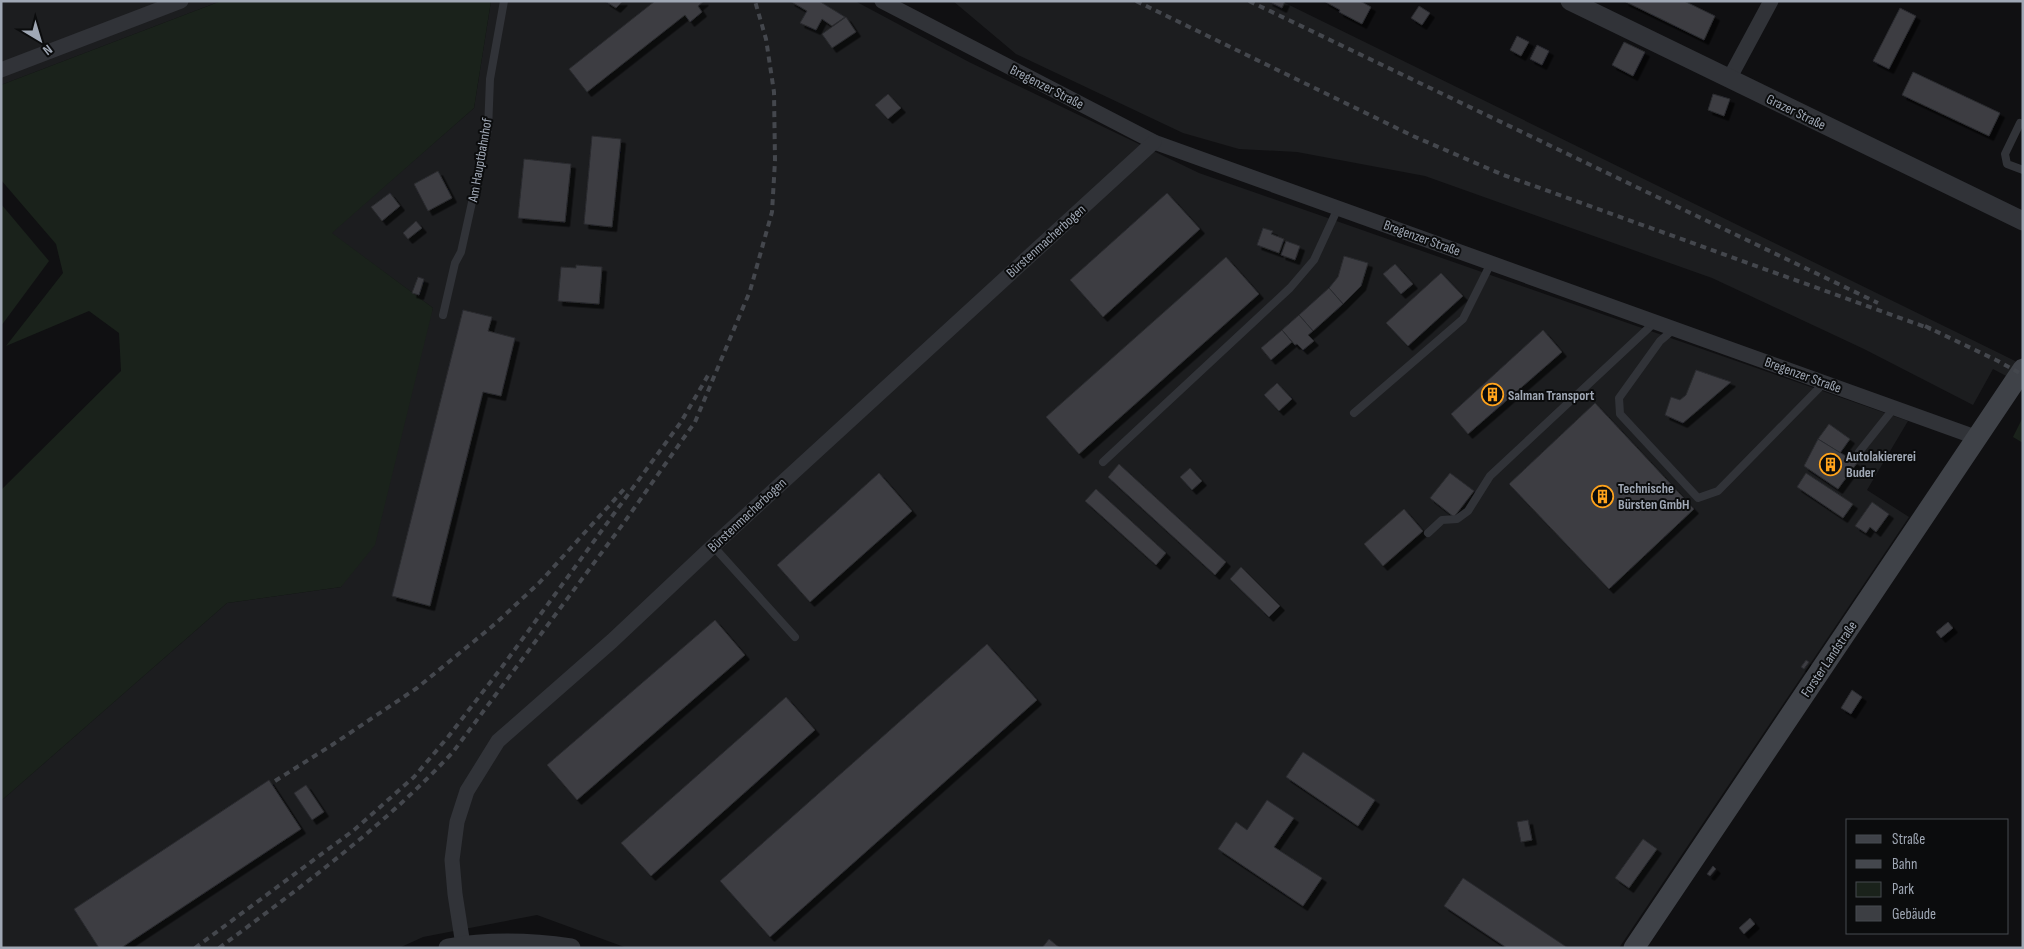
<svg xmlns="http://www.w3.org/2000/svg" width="2024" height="949" viewBox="0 0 2024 949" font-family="'Sofia Sans Condensed',sans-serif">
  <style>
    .built { fill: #1c1d1f }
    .green { fill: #1a221b }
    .building { fill: #3c3e43; stroke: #2a2a2e; filter: url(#shadow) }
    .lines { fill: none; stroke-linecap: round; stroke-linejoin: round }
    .service { stroke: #313338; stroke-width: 8 }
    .minor { stroke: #313338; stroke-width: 15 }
    .tertiary { stroke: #313338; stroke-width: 19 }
    .secondary { stroke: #3f4248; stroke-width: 21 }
    .rail { stroke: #44474d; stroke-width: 4; stroke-dasharray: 6 5; stroke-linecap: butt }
    .labels { text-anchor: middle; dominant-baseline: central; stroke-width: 4; stroke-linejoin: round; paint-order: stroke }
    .street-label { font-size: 14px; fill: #a0a8b5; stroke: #0b0c0d }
    .poi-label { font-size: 14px; font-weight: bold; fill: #a0a8b5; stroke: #0b0c0d; text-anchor: start }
  </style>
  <defs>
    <filter id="shadow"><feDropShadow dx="4.5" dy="4.5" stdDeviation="0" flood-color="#0009"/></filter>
  </defs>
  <rect width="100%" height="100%" fill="#101012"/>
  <g class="built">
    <path d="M1,1H221L1,85Z"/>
    <path d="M491,1H855L969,62L1199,173L1908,421L1867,490L1909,517L1619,948H627L537,915L423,937L399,948H1V801L227,603L341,587L433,308L331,233L474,108Z"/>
    <path d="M953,1H1281L2001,354L2023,365V385L1993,369L1973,405L1864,349L1712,278L1425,176L1297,152L1239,149L1183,133L1016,54Z"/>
  </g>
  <g class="green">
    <path d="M221,1H491L474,108L332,233L433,308L375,545L341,587L227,603L1,801V490L121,371L119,333L89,311L6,346L63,273L56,244L1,180V85Z"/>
    <path d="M1,204L49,261L1,326Z"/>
    <path d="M2023,417V443L2013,437Z"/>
  </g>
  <g class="building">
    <path d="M605,1H623L616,8Z"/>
    <path d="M655,1H704L698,6L702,12L690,22L685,15L587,92L569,69Z"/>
    <path d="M790,1H819L845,17L832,26L822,19L816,30L800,23L807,11Z"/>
    <path d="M1268,1H1285L1282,8Z"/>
    <path d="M1324,1H1360L1371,7L1362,24L1339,12L1340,10Z"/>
    <path d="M1624,1H1684L1715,16L1704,40Z"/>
    <path d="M1419,6L1430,13L1422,25L1411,18Z"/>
    <path d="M1900,8L1916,16L1889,69L1873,61Z"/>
    <path d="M846,17L856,32L832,48L822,34Z"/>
    <path d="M1517,36L1529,42L1521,56L1510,50Z"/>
    <path d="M1624,42L1645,52L1633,76L1612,65Z"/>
    <path d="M1537,45L1549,51L1542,65L1530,59Z"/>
    <path d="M1913,72L2000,113L1989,136L1902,95Z"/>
    <path d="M888,94L901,108L888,119L875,105Z"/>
    <path d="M1713,94L1730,99L1724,116L1708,110Z"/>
    <path d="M592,136L621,139L612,227L584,224Z"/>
    <path d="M524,159L571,164L565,222L518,218Z"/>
    <path d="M438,171L452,198L428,211L414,184Z"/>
    <path d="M390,193L400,206L382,221L371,207Z"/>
    <path d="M1167,193L1200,229L1103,317L1070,280Z"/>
    <path d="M416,221L422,228L408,239L403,233Z"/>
    <path d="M1263,228L1273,231L1271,234L1284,239L1279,253L1257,245Z"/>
    <path d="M1286,241L1300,246L1295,260L1281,255Z"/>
    <path d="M1344,256L1368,263L1361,286L1343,304L1329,288L1338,277Z"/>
    <path d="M1226,257L1259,294L1079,454L1046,417Z"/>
    <path d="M1395,264L1413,284L1401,294L1383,274Z"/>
    <path d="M576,265L602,267L599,304L558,301L561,267L576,268Z"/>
    <path d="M1441,273L1463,296L1408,346L1386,323Z"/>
    <path d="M418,277L424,279L419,295L412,293Z"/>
    <path d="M1329,288L1343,304L1313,331L1299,315Z"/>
    <path d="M463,310L492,317L488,331L515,338L501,396L483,392L430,606L392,596Z"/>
    <path d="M1299,315L1313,331L1308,335L1314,341L1303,350L1297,344L1295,345L1282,330Z"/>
    <path d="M1282,330L1292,342L1271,360L1261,348Z"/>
    <path d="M1543,330L1562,352L1468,434L1451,414Z"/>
    <path d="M1696,370L1731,382L1683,423L1665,415L1671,397L1680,400L1686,395Z"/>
    <path d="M1277,383L1292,399L1279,411L1264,395Z"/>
    <path d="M1595,403L1694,509L1609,589L1509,484Z"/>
    <path d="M1829,424L1850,439L1840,453L1818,439Z"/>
    <path d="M1818,439L1857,463L1838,489L1804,466Z"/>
    <path d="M1119,464L1226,562L1215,575L1108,477Z"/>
    <path d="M1190,468L1202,481L1192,490L1180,477Z"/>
    <path d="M879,473L912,511L810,602L777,565Z"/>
    <path d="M1450,473L1474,491L1454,517L1430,498Z"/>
    <path d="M1806,473L1853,504L1843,518L1797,487Z"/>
    <path d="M1096,489L1166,553L1156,565L1085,501Z"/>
    <path d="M1872,502L1889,514L1876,532L1870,527L1866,533L1855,526Z"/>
    <path d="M1404,509L1423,531L1383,566L1364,544Z"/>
    <path d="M1241,567L1280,606L1269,617L1230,579Z"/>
    <path d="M715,620L745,655L577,800L547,765Z"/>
    <path d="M1948,622L1953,628L1941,638L1936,632Z"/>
    <path d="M987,644L1037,700L770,937L720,881Z"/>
    <path d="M1806,660L1809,662L1804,669L1801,667Z"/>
    <path d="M1852,690L1862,697L1851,714L1841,708Z"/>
    <path d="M786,697L815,730L651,876L621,843Z"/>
    <path d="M1303,752L1375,800L1358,826L1286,777Z"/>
    <path d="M269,780L301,829L121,948H99L74,909Z"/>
    <path d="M306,785L324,812L312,820L294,793Z"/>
    <path d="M1267,800L1294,818L1274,847L1322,878L1303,906L1218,849L1236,822L1247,830Z"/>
    <path d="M1528,820L1532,840L1521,842L1517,822Z"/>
    <path d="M1643,839L1657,849L1629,888L1615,878Z"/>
    <path d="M1713,866L1716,869L1710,876L1707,874Z"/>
    <path d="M1463,878L1568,948H1507L1444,906Z"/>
    <path d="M1750,918L1755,924L1744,934L1739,928Z"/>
    <path d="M1049,939L1060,948H1042Z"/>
  </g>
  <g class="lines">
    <g class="service">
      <path d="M2020,123L2005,154L2007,164L2023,170"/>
      <path d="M443,315L455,263L461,252L488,130L490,79L504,1"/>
      <path d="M1674,329L1660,341L1619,398L1620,414L1698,498L1718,491L1824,383"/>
      <path d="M1354,413L1463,319L1491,263"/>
      <path d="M1859,452L1894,408"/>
      <path d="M1103,462L1290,288L1314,260L1338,208"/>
      <path d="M1428,533L1442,520L1457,519L1468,511L1490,476L1655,322"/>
      <path d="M713,546L795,637"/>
    </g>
    <g class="minor">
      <path d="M882,1L1154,142L1978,438"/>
      <path d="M1,70L181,1"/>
      <path d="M1729,79L1771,1"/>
      <path d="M463,945L455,894L452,860L457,822L467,791L498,741L612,641L713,546L1154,142"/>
    </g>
    <g class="tertiary">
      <path d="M1570,1L2023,221"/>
      <path d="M448,948C488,941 530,942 571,948"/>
    </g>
    <path class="secondary" d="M1634,948L2023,369"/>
    <g class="rail">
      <path d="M1136,1L1413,136L1501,174L1931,329"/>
      <path d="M1249,1L1878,303"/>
      <path d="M1925,326L1998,361L2023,375"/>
      <path d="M275,781L332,745L417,688L495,624L540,582L626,487"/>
      <path d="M195,948L354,830L414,777L448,737L502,667L681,422L710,372"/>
      <path d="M219,948C301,887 383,827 453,752L623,524L695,422L750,291L772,212L775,161L774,92L766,39L755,1"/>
    </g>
  </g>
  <defs>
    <symbol id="building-ring" viewBox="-11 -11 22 22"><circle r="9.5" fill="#0b0c0d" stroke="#ffa31c" stroke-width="1.5"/><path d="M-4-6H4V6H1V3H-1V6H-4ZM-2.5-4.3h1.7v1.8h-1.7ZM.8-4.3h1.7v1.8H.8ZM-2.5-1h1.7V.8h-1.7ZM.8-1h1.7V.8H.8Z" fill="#ffa31c"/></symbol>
  </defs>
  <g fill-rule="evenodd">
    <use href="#building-ring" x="1480" y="382" width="25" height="25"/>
    <use href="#building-ring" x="1818" y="452" width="25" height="25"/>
    <use href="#building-ring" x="1590" y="484" width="25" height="25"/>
  </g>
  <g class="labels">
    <g class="street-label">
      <text transform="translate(1047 87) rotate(27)">Bregenzer Straße</text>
      <text transform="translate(1796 112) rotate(26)">Grazer Straße</text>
      <text transform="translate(480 160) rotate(-80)">Am Hauptbahnhof</text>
      <text transform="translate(1422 238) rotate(20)">Bregenzer Straße</text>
      <text transform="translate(1046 241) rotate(-42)">Bürstenmacherbogen</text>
      <text transform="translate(1803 375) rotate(20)">Bregenzer Straße</text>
      <text transform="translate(747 515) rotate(-43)">Bürstenmacherbogen</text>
      <text transform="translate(1829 659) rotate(-56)">Forster Landstraße</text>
    </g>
    <g class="poi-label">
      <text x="1508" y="395">Salman Transport</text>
      <text x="1846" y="456">Autolakiererei<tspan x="1846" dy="16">Buder</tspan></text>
      <text x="1618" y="488">Technische<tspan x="1618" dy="16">Bürsten GmbH</tspan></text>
    </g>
  </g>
  <rect width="2024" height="949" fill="none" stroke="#a0a8b5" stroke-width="5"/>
  <rect x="1846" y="819" width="162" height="115" fill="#0b0c0d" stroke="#474a50"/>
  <rect x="1856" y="835" width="25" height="8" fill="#3f4248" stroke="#474a50"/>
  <text x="1892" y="844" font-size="15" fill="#a0a8b5">Straße</text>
  <rect x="1856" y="860" width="25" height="8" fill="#44474d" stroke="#474a50"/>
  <text x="1892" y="869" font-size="15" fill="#a0a8b5">Bahn</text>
  <rect x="1856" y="882" width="25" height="15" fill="#1a221b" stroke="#474a50"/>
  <text x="1892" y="894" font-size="15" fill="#a0a8b5">Park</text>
  <rect x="1856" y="906" width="25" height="15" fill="#3c3e43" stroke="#474a50"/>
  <text x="1892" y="919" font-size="15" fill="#a0a8b5">Gebäude</text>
  <g transform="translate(40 40) rotate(142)" stroke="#0b0c0d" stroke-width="4" paint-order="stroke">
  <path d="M0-4L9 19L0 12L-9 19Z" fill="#a0a8b5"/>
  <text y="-8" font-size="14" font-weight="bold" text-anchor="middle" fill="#a0a8b5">N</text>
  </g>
</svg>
